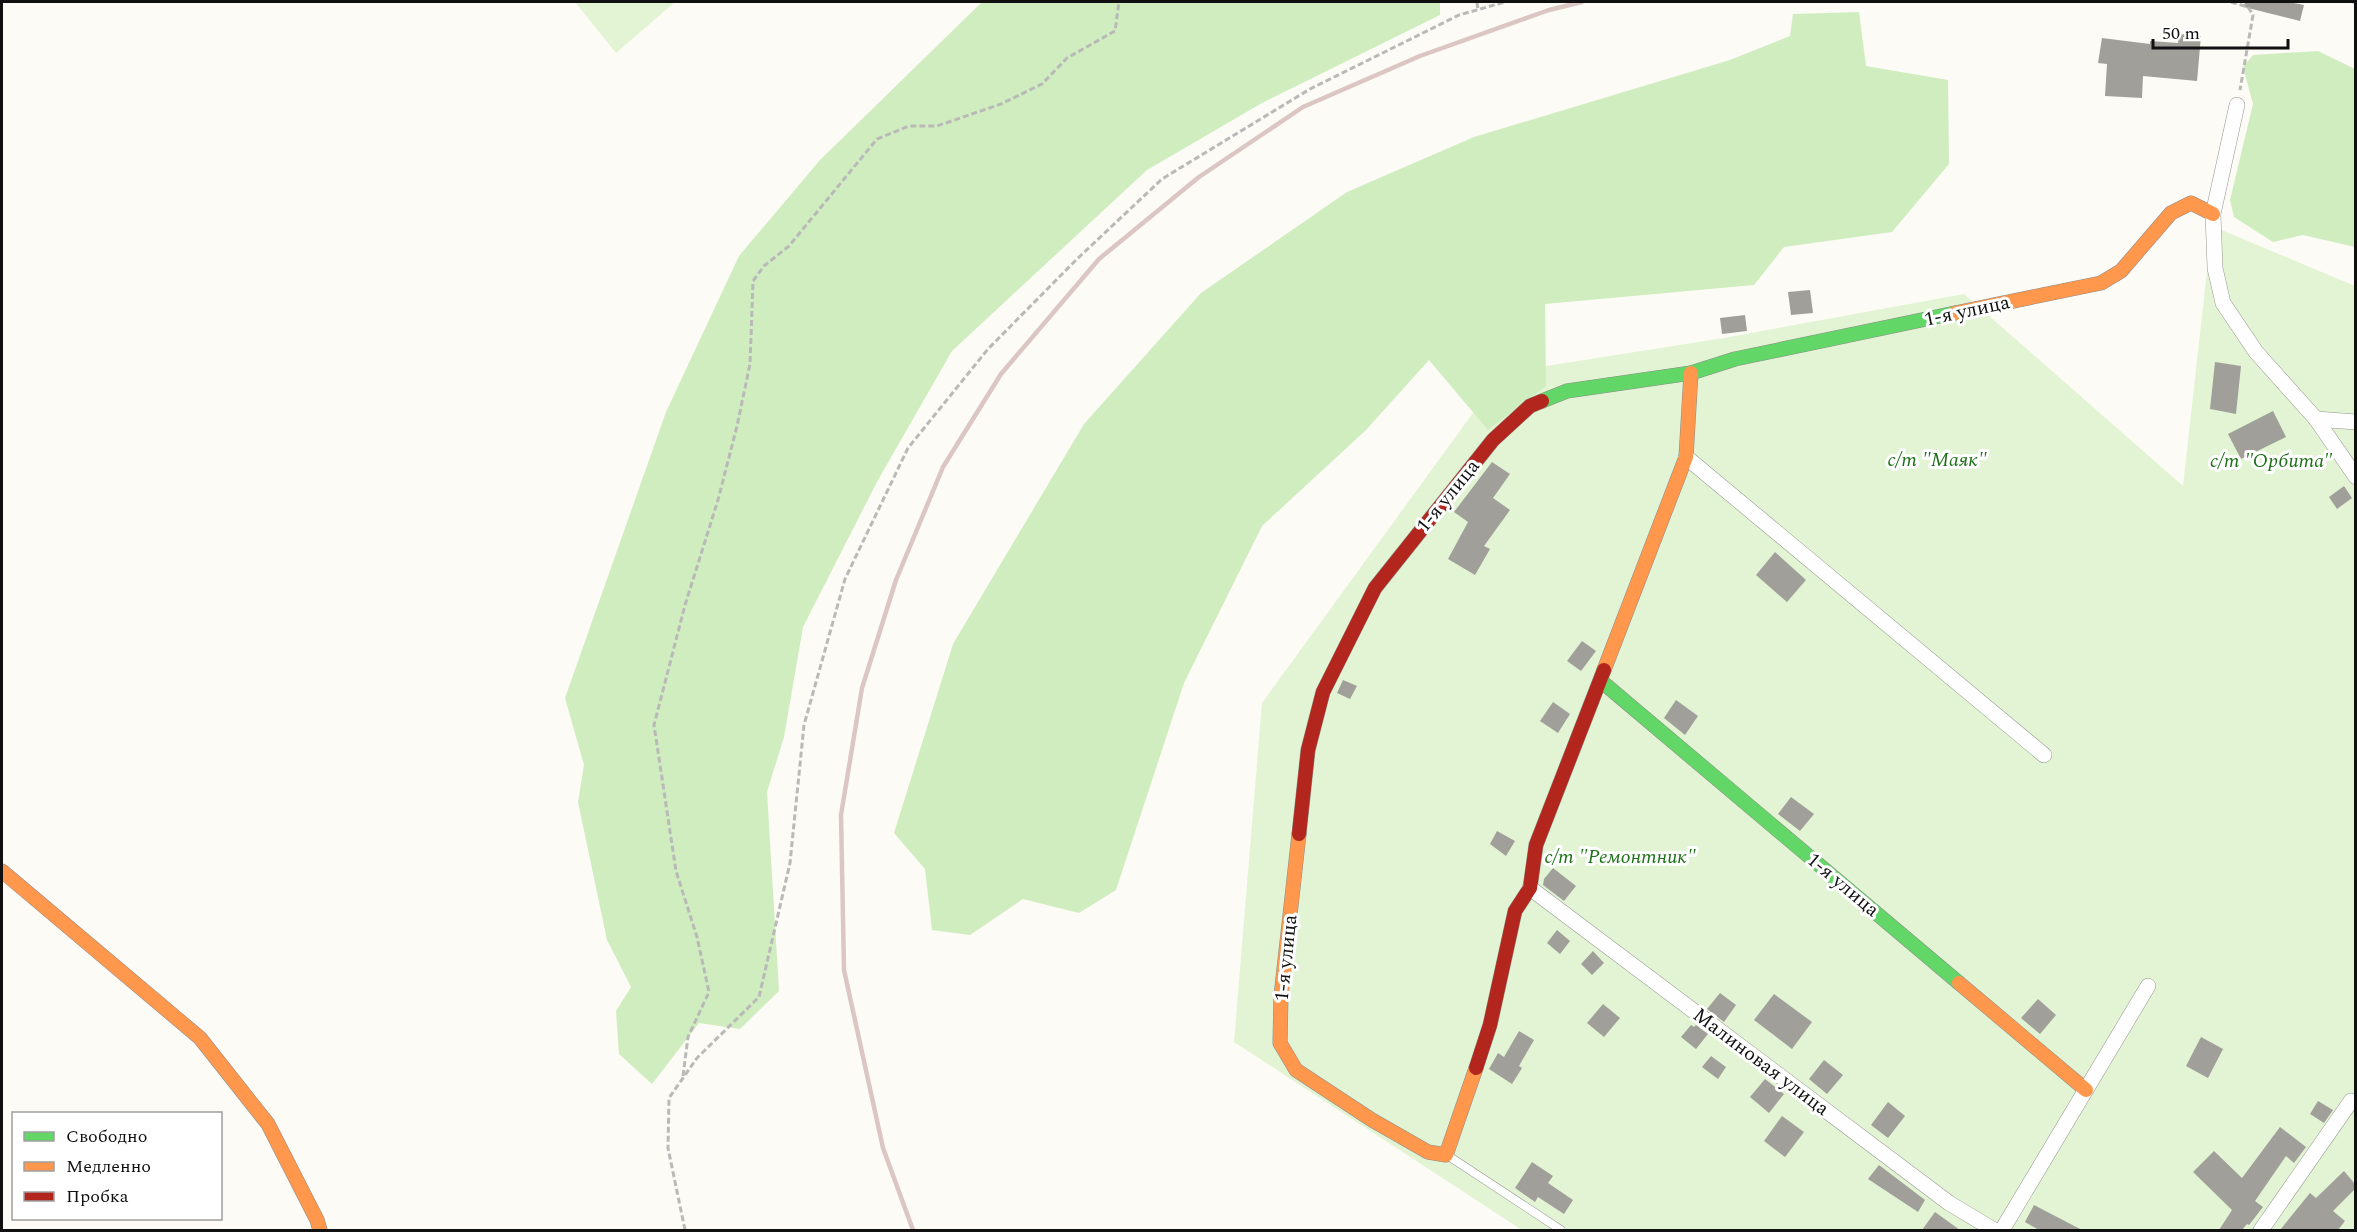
<svg xmlns="http://www.w3.org/2000/svg" width="2357" height="1232" viewBox="0 0 2357 1232" font-family="Spectral,serif">
  <style>
    .green { fill: #e2f4d3 }
    .forest { fill: #d0edc0 }
    .building { fill: #a09f9a }
    .lines { fill: none; stroke-linecap: round; stroke-linejoin: round }
    .lane-casing { stroke: #969693; stroke-width: 9 }
    .street-casing { stroke: #969693; stroke-width: 16 }
    .fast-casing { stroke: #8d8c8a; stroke-width: 15 }
    .slow-casing { stroke: #8d8c8a; stroke-width: 15 }
    .jam-casing { stroke: #8d8c8a; stroke-width: 15 }
    .path { stroke: #b9b9b8; stroke-width: 3; stroke-dasharray: 6 3; stroke-linecap: butt }
    .lane { stroke: #fffefe; stroke-width: 8 }
    .street { stroke: #fffefe; stroke-width: 15 }
    .fast { stroke: #63d668; stroke-width: 14 }
    .slow { stroke: #ff974d; stroke-width: 14 }
    .jam { stroke: #b3261e; stroke-width: 14 }
    .rail { stroke: #dbc6c3; stroke-width: 4.5 }
    .labels { text-anchor: middle; dominant-baseline: central; stroke-width: 6; stroke-linejoin: round; paint-order: stroke }
    .street-label { font-size: 20px; fill: #101010; stroke: #fff }
    .park-label { font-size: 20px; font-style: italic; fill: #1d7017; stroke: #fff }
  </style>
  <rect width="100%" height="100%" fill="#fcfbf5"/>
  <g class="green">
    <path d="M575,2H675L616,53Z"/>
    <path d="M2212,226L2355,286V1230H1522L1234,1042L1262,703L1502,373L1724,338L1964,294L2183,486Z"/>
  </g>
  <g class="forest">
    <path d="M982,2H1440V15L1262,103L1147,170L952,351L878,480L803,627L784,737L767,792L779,991L740,1029L699,1023L652,1084L619,1054L616,1011L631,987L607,940L578,802L584,765L565,698L666,412L739,256L820,160Z"/>
    <path d="M1859,12L1866,66L1948,80L1949,164L1892,232L1784,247L1754,285L1545,304L1546,386L1488,430L1429,360L1366,430L1262,526L1184,683L1116,890L1079,913L1023,899L970,935L932,930L925,869L894,833L953,644L1084,424L1201,293L1347,192L1474,137L1730,60L1790,36L1793,14Z"/>
    <path d="M2318,51L2355,69V247L2303,235L2273,242L2234,217L2230,200L2253,104L2243,67L2253,55Z"/>
  </g>
  <g class="building">
    <path d="M2245,2H2289L2304,5L2300,21L2244,7Z"/>
    <path d="M2179,34L2201,36L2197,81L2143,76L2142,98L2105,96L2107,64L2098,63L2102,38L2150,44V41L2178,43Z"/>
    <path d="M1810,290L1813,313L1791,315L1788,292Z"/>
    <path d="M1745,315L1747,331L1722,334L1720,318Z"/>
    <path d="M2215,362L2241,366L2236,414L2210,409Z"/>
    <path d="M2273,411L2286,437L2241,459L2228,434Z"/>
    <path d="M1492,462L1510,474L1493,498L1510,510L1484,546L1490,549L1475,575L1448,559L1468,522L1454,512Z"/>
    <path d="M2344,486L2352,498L2337,509L2329,497Z"/>
    <path d="M1775,552L1806,580L1787,602L1756,575Z"/>
    <path d="M1582,641L1596,651L1581,671L1567,661Z"/>
    <path d="M1343,680L1357,686L1350,699L1337,693Z"/>
    <path d="M1676,700L1698,716L1685,735L1664,718Z"/>
    <path d="M1553,702L1570,714L1558,733L1540,721Z"/>
    <path d="M1791,797L1814,814L1800,831L1778,814Z"/>
    <path d="M1497,831L1515,841L1506,856L1490,844Z"/>
    <path d="M1553,868L1576,886L1564,901L1543,885L1544,879Z"/>
    <path d="M1557,930L1570,941L1560,954L1547,943Z"/>
    <path d="M1593,951L1604,963L1592,975L1581,964Z"/>
    <path d="M1720,993L1736,1005L1724,1022L1707,1009Z"/>
    <path d="M1774,994L1812,1022L1792,1049L1754,1020Z"/>
    <path d="M2038,999L2056,1015L2040,1034L2021,1018Z"/>
    <path d="M1603,1004L1620,1018L1604,1037L1587,1023Z"/>
    <path d="M1691,1025L1694,1027L1696,1025L1708,1034L1696,1049L1681,1037Z"/>
    <path d="M1519,1031L1534,1040L1519,1066L1522,1068L1512,1084L1489,1069L1498,1053L1504,1057Z"/>
    <path d="M2201,1037L2223,1049L2208,1078L2186,1066Z"/>
    <path d="M1711,1056L1726,1067L1718,1079L1702,1067Z"/>
    <path d="M1824,1060L1843,1075L1827,1094L1809,1079Z"/>
    <path d="M1765,1079L1784,1094L1769,1113L1750,1097Z"/>
    <path d="M2318,1101L2333,1110L2324,1123L2310,1114Z"/>
    <path d="M1888,1102L1905,1116L1888,1138L1871,1125Z"/>
    <path d="M1782,1116L1804,1132L1785,1157L1764,1141Z"/>
    <path d="M2280,1127L2306,1147L2294,1163L2286,1156L2255,1201L2263,1207L2249,1225L2247,1224L2242,1230H2219L2232,1210L2193,1172L2214,1151L2242,1178Z"/>
    <path d="M1532,1162L1553,1176L1548,1183L1573,1200L1564,1214L1538,1197L1535,1202L1515,1188Z"/>
    <path d="M1879,1165L1925,1200L1918,1212L1868,1179Z"/>
    <path d="M2344,1171L2355,1184V1189L2333,1211L2345,1221L2338,1230H2280L2310,1193L2316,1198Z"/>
    <path d="M2034,1205L2082,1230H2039L2025,1222Z"/>
    <path d="M1935,1212L1960,1230H1922Z"/>
  </g>
  <g class="lines">
    <defs>
      <path id="lane" d="M1447,1155L1561,1230"/>
      <g id="street">
        <path d="M2237,105L2213,214L2215,268L2223,303L2256,352L2316,419L2356,477"/>
        <path d="M2316,419L2356,422"/>
        <path d="M1686,457L2044,755"/>
        <path d="M1530,888L1949,1203L1994,1230"/>
        <path d="M2002,1230L2148,986"/>
        <path d="M2261,1230L2351,1101"/>
      </g>
      <g id="fast">
        <path d="M1542,401L1567,391L1691,373L1735,359L1955,313"/>
        <path d="M1601,681L1959,983"/>
      </g>
      <g id="slow">
        <path d="M1955,313L2101,283L2121,271L2171,213L2191,203L2213,214"/>
        <path d="M1604,670L1686,457L1691,373"/>
        <path d="M1299,834L1281,996L1280,1043L1296,1070L1372,1120L1428,1152L1446,1155L1476,1068"/>
        <path d="M2,871L200,1038L268,1124L317,1220L320,1230"/>
        <path d="M1959,983L2086,1090"/>
      </g>
      <g id="jam">
        <path d="M1299,834L1308,750L1323,692L1375,588L1493,440L1530,406L1542,401"/>
        <path d="M1476,1068L1490,1025L1515,911L1530,888L1536,845L1604,670"/>
      </g>
    </defs>
    <use href="#lane" class="lane-casing"/>
    <use href="#street" class="street-casing"/>
    <use href="#fast" class="fast-casing"/>
    <use href="#slow" class="slow-casing"/>
    <use href="#jam" class="jam-casing"/>
    <g class="path">
      <path d="M1477,2L1478,10"/>
      <path d="M2231,2L2248,7L2253,15L2240,90"/>
      <path d="M683,1076L688,1037L709,992L697,937L676,871L654,725L685,605L718,500L737,426L750,364L753,281L764,266L789,246L877,139L909,126H937L1001,104L1042,84L1067,58L1115,31L1119,2"/>
      <path d="M685,1230L668,1148L669,1098L697,1058L759,997L790,863L804,725L845,579L908,448L988,349L1077,259L1162,179L1310,89L1459,15L1505,2"/>
    </g>
    <use href="#lane" class="lane"/>
    <use href="#street" class="street"/>
    <use href="#fast" class="fast"/>
    <use href="#slow" class="slow"/>
    <use href="#jam" class="jam"/>
    <g class="rail">
      <path d="M2354,2H2356"/>
      <path d="M913,1230L883,1148L844,970L841,815L862,688L896,580L943,467L1001,374L1099,259L1199,177L1303,107L1420,56L1549,10L1582,2"/>
    </g>
  </g>
  <g class="labels">
    <g class="street-label">
      <text transform="translate(1967 311) rotate(-12)">1-я улица</text>
      <text transform="translate(1448 496) rotate(-51)">1-я улица</text>
      <text transform="translate(1843 885) rotate(40)">1-я улица</text>
      <text transform="translate(1286 958) rotate(-84)">1-я улица</text>
      <text transform="translate(1761 1062) rotate(37)">Малиновая улица</text>
    </g>
    <g class="park-label">
      <text x="1937" y="460">с/т "Маяк"</text>
      <text x="2271" y="461">с/т "Орбита"</text>
      <text x="1620" y="857">с/т "Ремонтник"</text>
    </g>
  </g>
  <rect width="2357" height="1232" fill="none" stroke="#101010" stroke-width="6"/>
  <rect x="12" y="1112" width="210" height="108" fill="#ffffff" stroke="#9f9f9f" stroke-width="1.5"/>
  <rect x="24" y="1132" width="30" height="9" fill="#63d668" stroke="#9f9f9f" stroke-width="1.5"/>
  <text x="66" y="1142" font-size="18" fill="#101010">Свободно</text>
  <rect x="24" y="1162" width="30" height="9" fill="#ff974d" stroke="#9f9f9f" stroke-width="1.5"/>
  <text x="66" y="1172" font-size="18" fill="#101010">Медленно</text>
  <rect x="24" y="1192" width="30" height="9" fill="#b3261e" stroke="#9f9f9f" stroke-width="1.5"/>
  <text x="66" y="1202" font-size="18" fill="#101010">Пробка</text>
  <path d="M2153 39v9h135v-9" fill="none" stroke="#101010" stroke-width="3"/>
  <text x="2162" y="39" font-size="18" fill="#101010" stroke="#ffffff" stroke-width="4.5" paint-order="stroke">50 m</text>
</svg>
